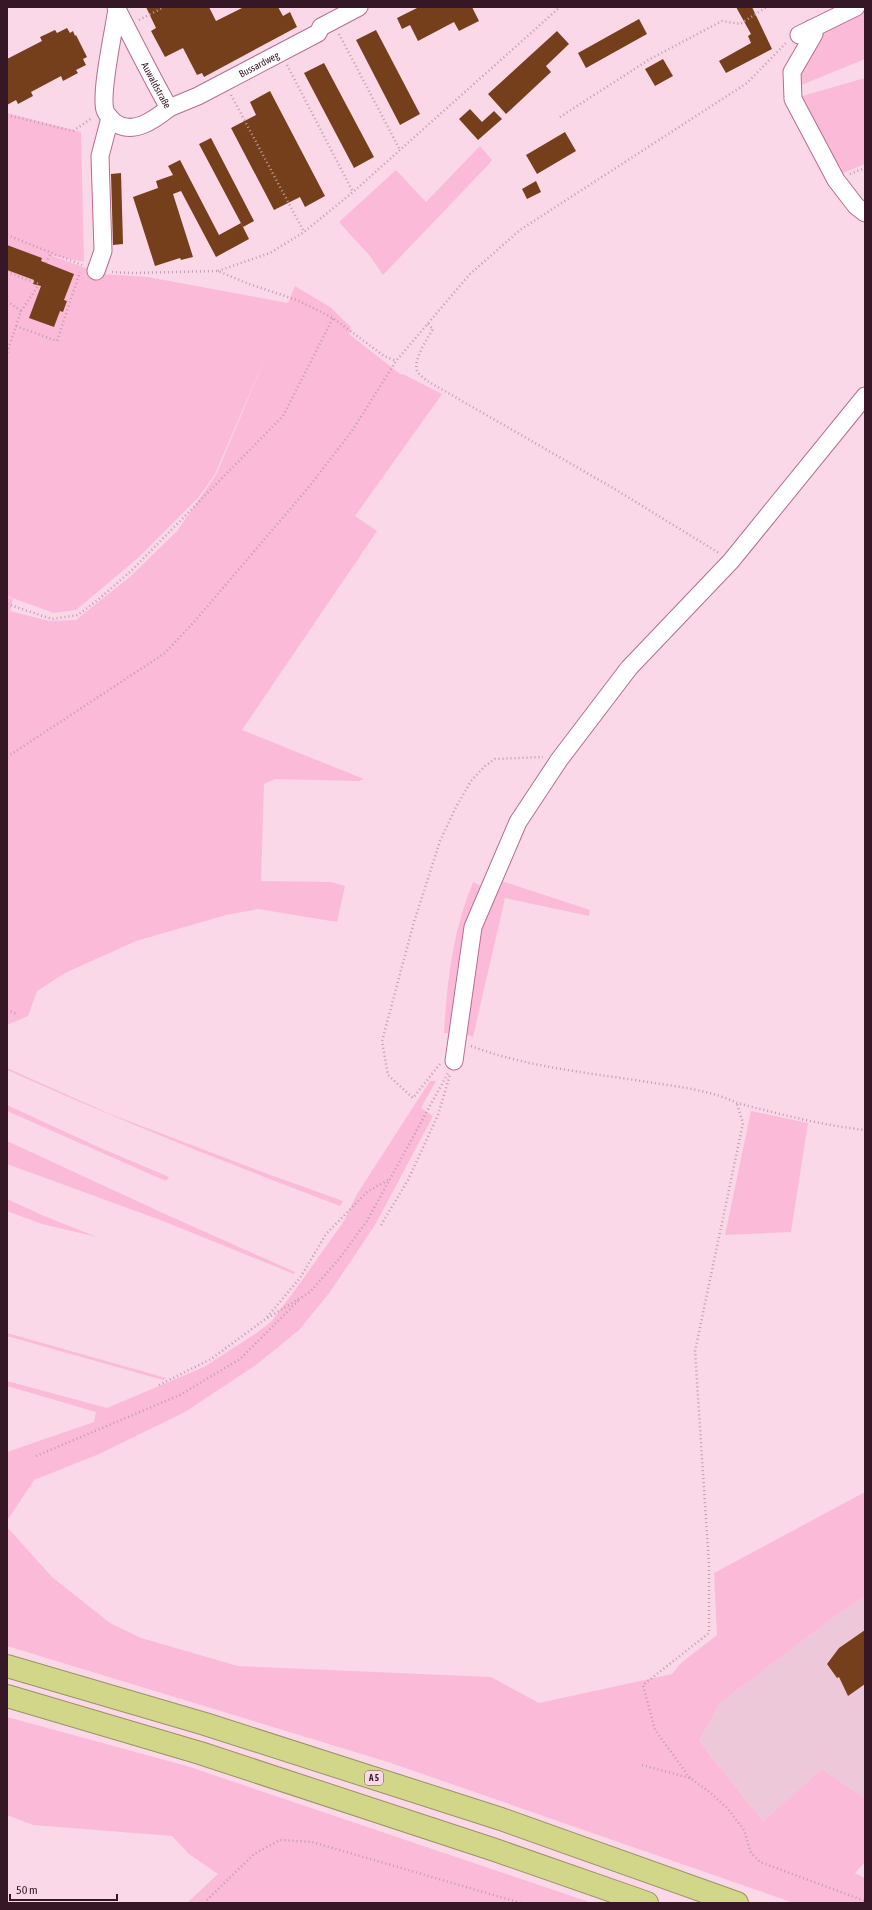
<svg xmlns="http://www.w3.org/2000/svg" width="872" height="1910" viewBox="0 0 872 1910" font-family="'Asap Condensed',sans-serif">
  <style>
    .built { fill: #edc8d8 }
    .green { fill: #fbbbd8 }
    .building { fill: #763f1c }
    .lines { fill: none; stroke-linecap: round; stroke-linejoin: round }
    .minor-casing { stroke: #b86b90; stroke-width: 19 }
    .highway-casing { stroke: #9b9366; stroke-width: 24 }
    .path { stroke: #be9dac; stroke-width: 2.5; stroke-dasharray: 1 3; stroke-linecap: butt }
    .minor { stroke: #fff; stroke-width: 17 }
    .highway { stroke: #d2d689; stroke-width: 22 }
    .labels { text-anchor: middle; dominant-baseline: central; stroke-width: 4; stroke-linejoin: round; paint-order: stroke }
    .shield { fill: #fad8e7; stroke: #705160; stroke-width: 1 }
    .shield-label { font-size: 9px; font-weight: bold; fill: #351726 }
    .street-label { font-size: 10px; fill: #351726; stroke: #fad8e7 }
  </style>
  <rect width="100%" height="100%" fill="#fad8e7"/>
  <path class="built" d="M865,1596V1798L822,1769L763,1821L699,1741L720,1703L830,1620Z"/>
  <g class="green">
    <path d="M865,11V59L794,88L820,30Z"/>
    <path d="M865,78V164L838,175L795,98Z"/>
    <path d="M7,113L81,132L84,262L50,255L102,274L148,277L288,303L295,286L330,307L351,327L349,334L400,374L405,375L442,394L355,516L377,531L242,730L364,779L359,781L275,779L264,784L261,881L331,882L345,886L337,922L258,909L226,915L136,941L65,973L37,991L28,1016L7,1025V597L13,599L10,611L49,621L76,620L132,575L177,531L216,475L269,349L215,474L198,498L138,558L76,610L54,613L7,596Z"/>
    <path d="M480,146L492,160L487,166L383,275L370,256L339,222L396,170L426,202Z"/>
    <path d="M499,880L590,910L589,916L505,898L473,1037L461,1032L477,939Z"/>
    <path d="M473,882L481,886L476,902L449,1033H444C447,981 453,930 473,882Z"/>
    <path d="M7,1068L110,1114L268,1174L343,1201L340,1206C228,1164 117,1119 7,1070Z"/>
    <path d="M430,1081H436L421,1108L433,1116L375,1225L330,1292L299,1330L256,1365L185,1412L99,1454L34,1480L7,1521V1452L94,1422L96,1412L7,1386V1381L107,1408L204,1367L255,1334L271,1322L298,1286L344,1221L357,1194Z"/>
    <path d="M7,1105L96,1146L169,1177L166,1181L7,1111Z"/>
    <path d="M751,1111L808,1123L791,1232L725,1235Z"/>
    <path d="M7,1141L165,1214L295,1272L294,1274L163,1221L7,1164Z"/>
    <path d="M7,1199L44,1216L97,1237L42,1224L7,1211Z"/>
    <path d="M7,1332V1333L166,1378L163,1380L7,1336Z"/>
    <path d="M865,1492V1596L830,1620L720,1703L699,1741L763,1821L822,1769L865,1798V1862L855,1873L865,1878V1903H794L388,1762L7,1646V1527L52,1577L110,1623L141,1638L238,1666L491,1677L539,1703L672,1674L681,1663L717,1635L714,1573Z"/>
    <path d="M7,1717L187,1766L592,1903H187L218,1874L189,1854L172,1836L33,1825L7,1815Z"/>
  </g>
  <g class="building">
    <path d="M146,7H209L216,21L244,7H278L283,16L290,12L297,27L204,77L202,73L197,75L183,48L165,57L151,31L156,28Z"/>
    <path d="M419,7H472L479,21L459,31L454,22L418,41L410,25L402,29L397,18Z"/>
    <path d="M736,7H752L772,49L726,73L719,61L751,43L748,36L751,34Z"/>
    <path d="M639,19L647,34L586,68L578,53Z"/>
    <path d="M67,28L70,33L73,31L75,36L76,35L87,57L83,59L86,65L76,70L78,73L63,81L61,76L31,92L33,96L18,104L16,100L7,105V59L42,41L40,37L55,30L57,33Z"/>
    <path d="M376,30L420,114L400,125L356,40Z"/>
    <path d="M557,31L569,44L546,66L551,72L506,114L488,94Z"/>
    <path d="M663,59L673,76L655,86L645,69Z"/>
    <path d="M324,63L374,157L354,168L304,73Z"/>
    <path d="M270,91L325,196L305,207L300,197L274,210L231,128L256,115L250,102Z"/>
    <path d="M470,109L482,122L494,111L502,119L478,140L459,119Z"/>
    <path d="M565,132L576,151L537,174L526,155Z"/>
    <path d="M211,138L254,221L243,227L199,144Z"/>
    <path d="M180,160L219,235L241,223L249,239L216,257L181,191L173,194L193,257L181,260L180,258L155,266L133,197L158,188L156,181L173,175L168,166Z"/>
    <path d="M121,173L123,244L113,245L111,174Z"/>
    <path d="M536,181L541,192L527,199L522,189Z"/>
    <path d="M7,245L42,258L41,261L74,274L64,300L67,301L63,312L60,311L54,327L29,318L41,286L33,284L34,280L7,270Z"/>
    <path d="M865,1630V1684L848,1696L839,1677L837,1678L827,1664L839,1648Z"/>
  </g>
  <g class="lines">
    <defs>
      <g id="minor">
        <path id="s1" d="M116,7L117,9C134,42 151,76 169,108C154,120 132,136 114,122C111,119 106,114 105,110C100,93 114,30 117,9"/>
        <path d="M811,29L814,34L792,72L793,99L836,180L856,206L865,213"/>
        <path d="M799,35L856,7"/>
        <path id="s2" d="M169,108L198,96L318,33L321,27L359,7"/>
        <path d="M96,271L103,251L100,156L110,118"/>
        <path d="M454,1061L473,927L518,822L559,760L629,668L731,561L865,396"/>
      </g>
      <g id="highway">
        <path d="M7,1666L205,1724L501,1819L737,1903"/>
        <path d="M7,1696L200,1753L495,1850L647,1903"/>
      </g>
    </defs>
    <use href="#minor" class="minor-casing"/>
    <use href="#highway" class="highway-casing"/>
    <g class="path">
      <path d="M139,20L164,7"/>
      <path d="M339,34L400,150"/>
      <path d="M287,65L353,192"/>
      <path d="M231,95L304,232"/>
      <path d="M7,115L73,131L92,118"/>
      <path d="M560,117L650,59L722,21L740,24L767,7"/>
      <path d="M850,174L865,168"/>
      <path d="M7,235L82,265"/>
      <path d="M46,263L51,253"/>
      <path d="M218,271L270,253L304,232L353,192L560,7"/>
      <path d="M7,272L39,284"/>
      <path d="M112,272L132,273L218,271L249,284L297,300L333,318L384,356L396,361"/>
      <path d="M7,301L21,311L7,353"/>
      <path d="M21,311L38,286"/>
      <path d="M428,324L433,329C427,339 413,360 417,371C419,375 425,379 429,382L613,488L719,553"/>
      <path d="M16,326L57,341L80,272"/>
      <path d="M7,604L52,619L78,615L99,599L131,571L283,416L333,318"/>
      <path d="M7,757L165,653L194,622L308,488L352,431L396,361L470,274L520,230L747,83L786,43"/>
      <path d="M7,1010L17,1014"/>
      <path d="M471,1046C529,1068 593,1073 654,1083C681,1087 713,1091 737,1103C779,1114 821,1125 865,1130"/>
      <path d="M440,1064L413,1098L388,1075L382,1041L414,922L440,841L456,807L471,781L485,766L495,759L543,757"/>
      <path d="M381,1225L408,1180L438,1115L450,1075"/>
      <path d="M267,1317L300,1278L326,1234L367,1192L388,1180"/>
      <path d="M159,1385L211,1359L264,1320L310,1292L339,1259L367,1221L448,1073"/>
      <path d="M36,1456L180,1395L240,1359L299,1300"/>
      <path d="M642,1765L690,1778L711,1793L728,1809L744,1830L751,1853L760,1862L865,1901"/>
      <path d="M690,1778L655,1730L643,1685L709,1633V1565L695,1351L743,1123L737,1104"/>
      <path d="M204,1903L254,1854L280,1840L312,1842L521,1903"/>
    </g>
    <use href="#minor" class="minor"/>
    <use href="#highway" class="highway"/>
  </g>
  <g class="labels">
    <rect class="shield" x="365" y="1771" width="18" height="14" rx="3"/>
    <g class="shield-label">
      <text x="374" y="1778">A 5</text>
    </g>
    <g class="street-label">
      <text stroke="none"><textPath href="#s2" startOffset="100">Bussardweg</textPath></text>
      <text stroke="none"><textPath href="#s1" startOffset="88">Auwaldstraße</textPath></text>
    </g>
  </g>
  <rect width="872" height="1910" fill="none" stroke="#351726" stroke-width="16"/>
  <path d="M10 1894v6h107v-6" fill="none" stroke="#351726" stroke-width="2"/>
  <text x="16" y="1894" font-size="12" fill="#351726" stroke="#fad8e7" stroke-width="3" paint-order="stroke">50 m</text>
</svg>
